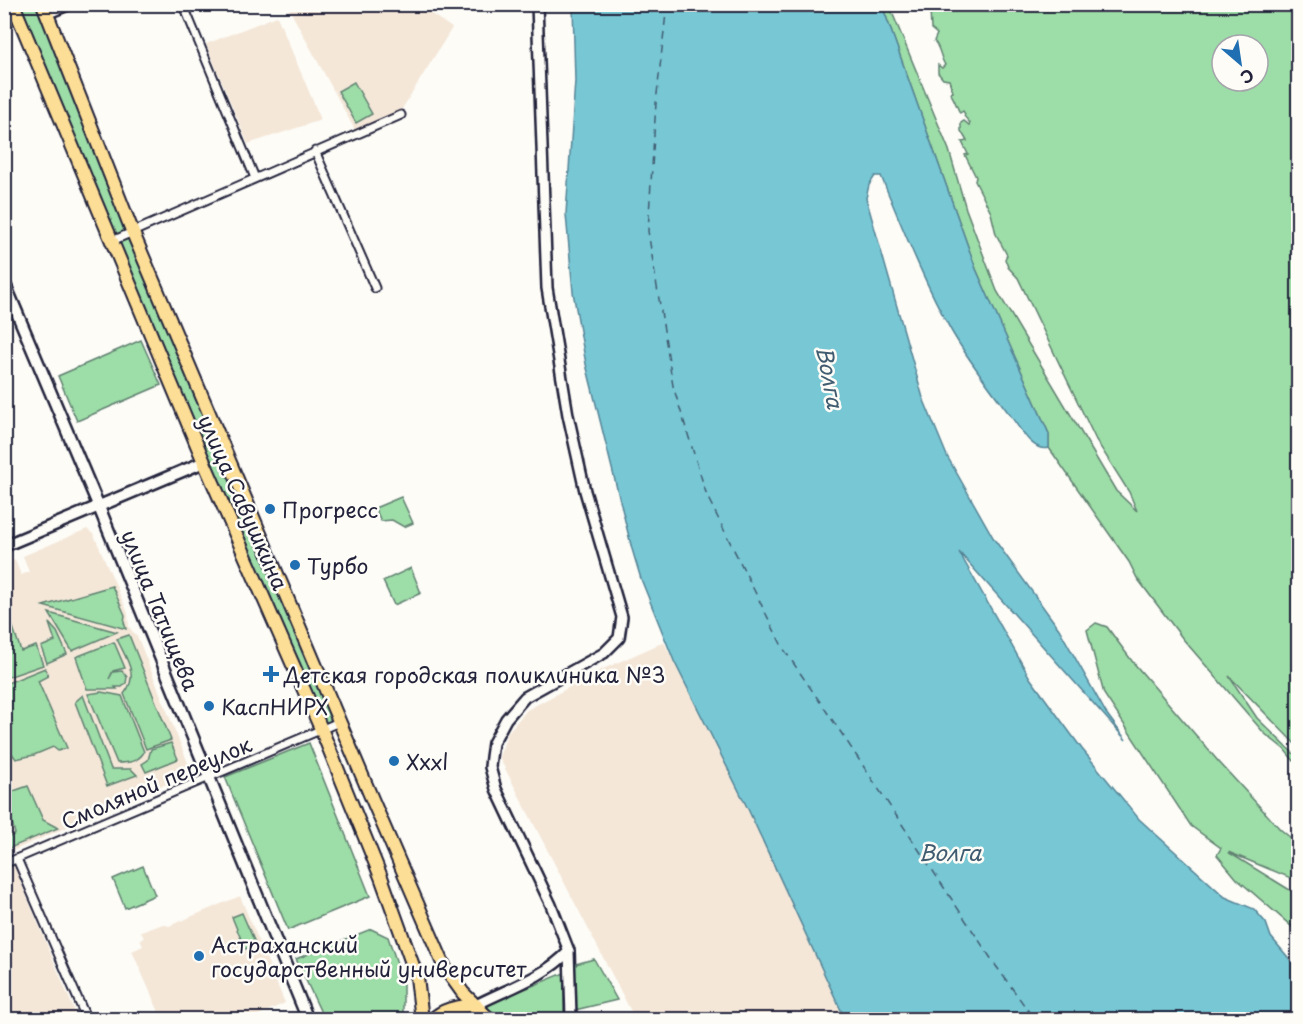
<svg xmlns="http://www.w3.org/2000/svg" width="1303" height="1024" viewBox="0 0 1303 1024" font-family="'Playpen Sans',sans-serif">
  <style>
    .built { fill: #f4e7d8 }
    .green { fill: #9ddda7; stroke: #608071; stroke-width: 1.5; fill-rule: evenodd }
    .water { fill: #78c7d4; stroke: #568597; stroke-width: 1.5 }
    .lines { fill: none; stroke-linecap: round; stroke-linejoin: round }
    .ferry { stroke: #405c71; stroke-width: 1.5; stroke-dasharray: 8 6; stroke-linecap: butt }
    .minor-casing { stroke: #22223b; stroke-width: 11 }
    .tertiary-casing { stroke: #22223b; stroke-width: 14 }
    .secondary-casing { stroke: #22223b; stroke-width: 15 }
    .trunk-casing { stroke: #22223b; stroke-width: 16 }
    .minor { stroke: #fdfcf7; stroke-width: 7 }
    .tertiary { stroke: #fdfcf7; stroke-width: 9 }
    .secondary { stroke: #fdfcf7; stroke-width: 10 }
    .trunk { stroke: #fdde96; stroke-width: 12 }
    .poi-dot { fill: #1f6fb2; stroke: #fdfcf7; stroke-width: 2 }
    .labels { text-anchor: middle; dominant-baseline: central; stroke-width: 5; stroke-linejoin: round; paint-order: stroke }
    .street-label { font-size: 21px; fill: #22223b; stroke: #fdfcf7 }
    .poi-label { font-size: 21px; fill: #22223b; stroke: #fdfcf7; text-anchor: start }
    .water-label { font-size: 22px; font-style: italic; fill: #405c71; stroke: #fdfcf7 }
  </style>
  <rect width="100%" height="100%" fill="#fdfcf7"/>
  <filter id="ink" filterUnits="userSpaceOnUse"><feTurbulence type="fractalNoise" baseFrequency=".0167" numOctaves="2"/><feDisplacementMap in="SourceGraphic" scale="12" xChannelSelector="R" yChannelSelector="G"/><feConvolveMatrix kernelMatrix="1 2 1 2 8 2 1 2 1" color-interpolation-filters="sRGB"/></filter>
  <g filter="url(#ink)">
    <g class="built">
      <path d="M287,5H418L452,28L402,109L356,132Z"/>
      <path d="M277,16L321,120L248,144L206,44Z"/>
      <path d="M87,529L94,535L128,613L129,627L138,638L192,773L5,854V564L15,560L21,575L29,572L23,556Z"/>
      <path d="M664,642L854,1019H635L499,757L508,732L527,710L603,669Z"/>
      <path d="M14,866L78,1019H5V870Z"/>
      <path d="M240,896L285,1003L250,1019H162L132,951L143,946L140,940L144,938L141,932L163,924L169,926Z"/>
    </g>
    <g class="green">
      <path d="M14,5H42L336,721L323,726Z"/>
      <path d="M882,5H889L949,150L966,209L997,291L1116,491L1137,511L1129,492L1096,440L1018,278L1008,267L1005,259L1007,255L996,234L991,213L975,181L976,177L965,155L968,154L962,142L967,141L961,131V123L964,121L969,125L970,123L964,116L965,114L963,111L960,113C956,106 955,99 950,93L953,92L949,80L943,79L938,73V65L942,68L945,65C940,57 940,47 934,41L937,34L931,29L930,10L921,5H1298V747L1229,676L1257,718L1298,758V766L1284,749L1264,733L1183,639L1137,578L1129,562L1049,448V434L976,269ZM1222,45H1258V81H1222Z"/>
      <path d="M354,82L372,114L356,123L338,91Z"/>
      <path d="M141,340L161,385L77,421L58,376Z"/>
      <path d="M401,497L413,523L404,527L392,520L381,521L375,508Z"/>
      <path d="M411,568L421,593L394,605L383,581Z"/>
      <path d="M112,586L125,615L124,622L126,629L43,606Z"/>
      <path d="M6,607L21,651L36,646L43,665L5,678L4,608Z"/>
      <path d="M49,613L117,632L72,651Z"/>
      <path d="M49,623L57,632L67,654L47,663L41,647L55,641Z"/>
      <path d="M1096,623L1107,627L1132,661L1218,761L1280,829L1298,844V881L1228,852L1298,895V932L1237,879L1217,855L1221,848L1191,826L1104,694L1087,630Z"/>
      <path d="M129,635L171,740L146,749L124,694C140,675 126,659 117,639Z"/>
      <path d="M114,642L125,668L113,671L109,679L113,672L122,671L127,677L126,683L122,687H115L117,689H87L76,657Z"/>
      <path d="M45,668L48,676L38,681L67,748L58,751L53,747L34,755L16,759L5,744V684Z"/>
      <path d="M101,692L122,696L144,752C138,762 129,763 117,763L88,694Z"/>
      <path d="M83,695L111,769H131L137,775L107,786L75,702Z"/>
      <path d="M171,743L178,759L146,772L142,764L148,760L151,749Z"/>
      <path d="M309,743L370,896L288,930L225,777Z"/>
      <path d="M28,786L43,820L58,828L5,850V839L15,834L5,794Z"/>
      <path d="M143,866L155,895L125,908L113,879Z"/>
      <path d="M242,913L256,945L245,949L232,917Z"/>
      <path d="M371,929L388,937L403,981V1019H324L296,959Z"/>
      <path d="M594,959L617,1000L575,1010L572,965Z"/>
      <path d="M564,973V1015C541,1019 505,1024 488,1008V1004Z"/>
    </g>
    <path class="water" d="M573,5H882L976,269L1049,434V448C1033,453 1019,427 1010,415C990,388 969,361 952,332C924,282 903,229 881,176H875L869,185L866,198L923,398L947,456L994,539L1059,629L1106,713L1126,740L959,552L1030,678L1082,749L1139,819L1225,897L1254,909L1266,923L1271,937L1298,969V1019H845L748,809L674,661L641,579L632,549L586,364L573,292L566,214L575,81Z"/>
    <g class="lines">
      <path class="ferry" d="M667,4L656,103L648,231L673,386L707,496L783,648L844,737L996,966L1035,1020"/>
      <defs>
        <g id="minor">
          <path d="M183,4L255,178"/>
          <path d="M315,151L375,288"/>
          <path d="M112,241L401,115"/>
          <path d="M17,859L87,1020"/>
          <path d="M4,864L339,722"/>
        </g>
        <g id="tertiary">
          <path d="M537,4L547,288L568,415L585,491L622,617L619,638L604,653L525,697L506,719L493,743L491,757L490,767L496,789L551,905L569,951L571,1017L569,1020"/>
          <path d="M46,14L70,4"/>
          <path d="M476,1005C507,989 545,977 569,951"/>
        </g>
        <g id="secondary">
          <path d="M4,282L99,507L308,1020"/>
          <path d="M4,546L204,462"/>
        </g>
        <g id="trunk">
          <path d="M13,4L204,462L322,731L381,877L417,977L422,1020"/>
          <path d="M43,4L133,233L372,799L445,968L463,993L490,1020"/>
          <path d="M432,1020C445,1007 460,1007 476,1005"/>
        </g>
      </defs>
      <use href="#minor" class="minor-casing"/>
      <use href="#tertiary" class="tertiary-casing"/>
      <use href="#secondary" class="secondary-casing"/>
      <use href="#trunk" class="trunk-casing"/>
      <use href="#minor" class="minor"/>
      <use href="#tertiary" class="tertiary"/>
      <use href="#secondary" class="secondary"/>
      <use href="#trunk" class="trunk"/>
    </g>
  </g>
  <g class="poi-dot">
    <circle cx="270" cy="509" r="6"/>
    <circle cx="295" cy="565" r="6"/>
    <path d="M268 665h6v6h6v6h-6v6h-6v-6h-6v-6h6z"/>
    <circle cx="209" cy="706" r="6"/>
    <circle cx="394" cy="761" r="6"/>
    <circle cx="199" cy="956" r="6"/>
  </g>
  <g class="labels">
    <g class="street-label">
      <text transform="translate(244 502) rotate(66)">улица Савушкина</text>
      <text transform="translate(161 610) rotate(68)">улица Татищева</text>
      <text transform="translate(156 782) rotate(-23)">Смоляной переулок</text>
    </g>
    <g class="poi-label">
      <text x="282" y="509">Прогресс</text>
      <text x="307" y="565">Турбо</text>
      <text x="284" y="674">Детская городская поликлиника №3</text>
      <text x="221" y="706">КаспНИРХ</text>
      <text x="406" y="761">Xxxl</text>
      <text x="211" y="944">Астраханский<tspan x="211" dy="24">государственный университет</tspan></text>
    </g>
    <g class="water-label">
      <text transform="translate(831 377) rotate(79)">Волга</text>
      <text x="950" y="851">Волга</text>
    </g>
  </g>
  <rect width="1303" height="1024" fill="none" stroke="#fdfcf7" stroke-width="24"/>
  <rect x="12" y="12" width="1279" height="1000" fill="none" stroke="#22223b" stroke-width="2" filter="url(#ink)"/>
  <g transform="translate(1240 63) rotate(151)"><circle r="28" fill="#fdfcf7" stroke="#a5a5ac" stroke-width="1.5"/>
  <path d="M0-4.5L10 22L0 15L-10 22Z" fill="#1f6fb2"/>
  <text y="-9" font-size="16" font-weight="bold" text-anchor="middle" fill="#22223b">С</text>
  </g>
</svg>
